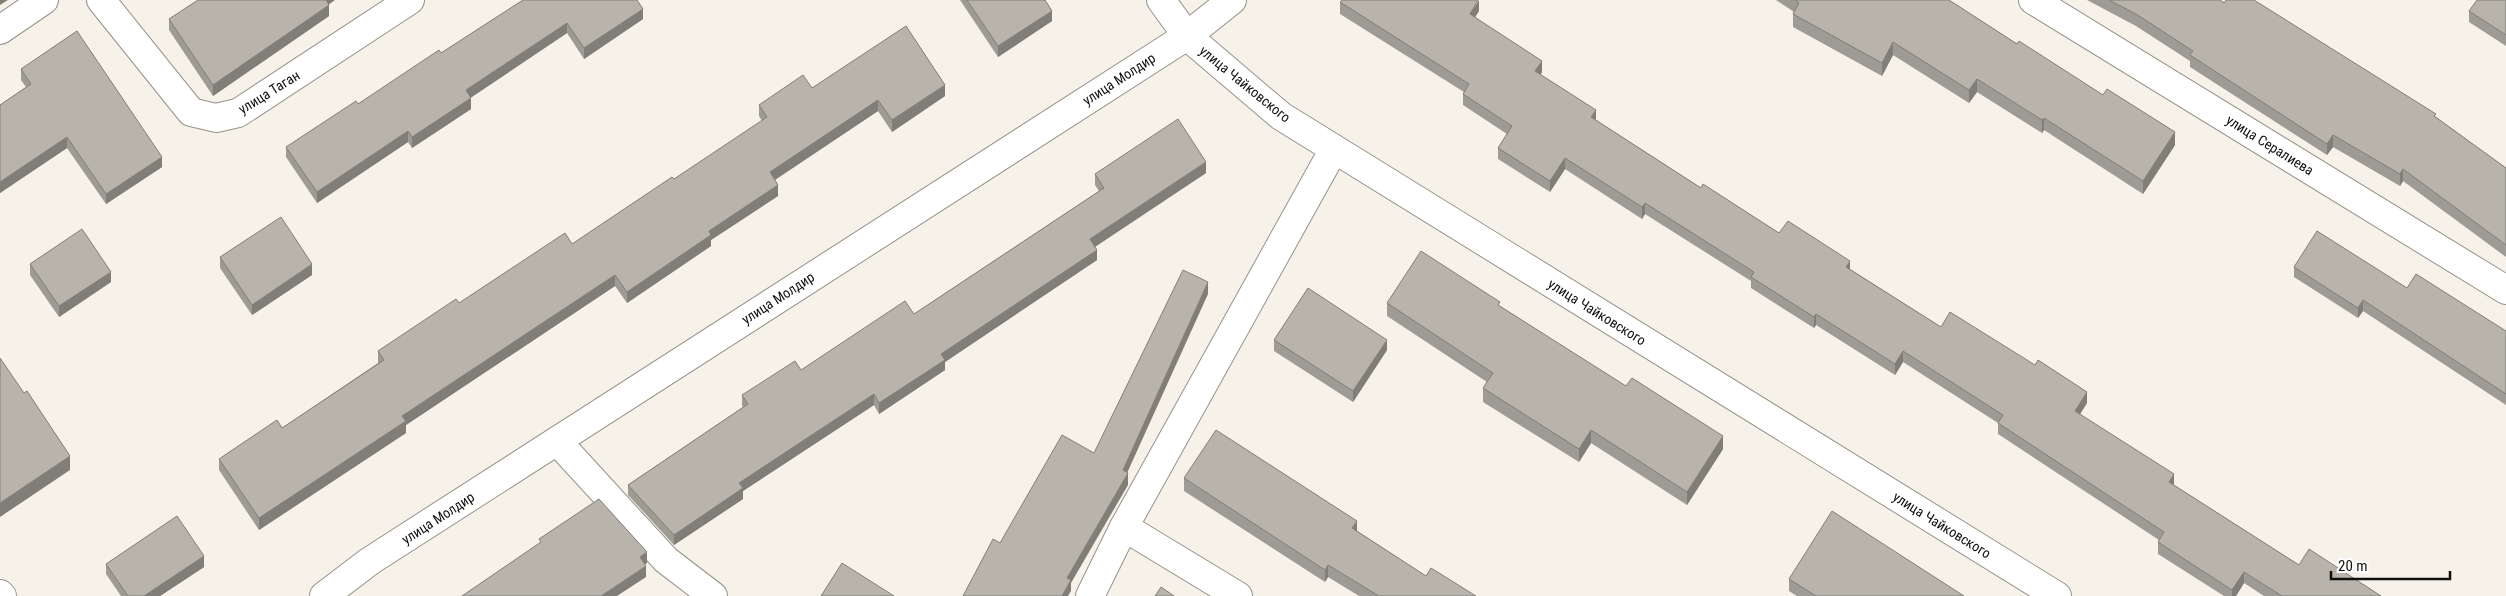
<svg xmlns="http://www.w3.org/2000/svg" width="2506" height="596" viewBox="0 0 2506 596" font-family="'Roboto Condensed',sans-serif">
  <style>
    .lines { fill: none; stroke-linecap: round; stroke-linejoin: round }
    .minor-casing { stroke: #95928a; stroke-width: 30 }
    .minor { stroke: #fff; stroke-width: 28 }
    .wall { fill: #9e9b94 }
    .shaded-wall { fill: #817e78 }
    .building { fill: #b8b4ac; stroke: #817e78 }
    .labels { text-anchor: middle; dominant-baseline: central; stroke-width: 4.5; stroke-linejoin: round; paint-order: stroke }
    .street-label { font-size: 14px; fill: #100f0c; stroke: #fff }
  </style>
  <rect width="100%" height="100%" fill="#f6f2e9"/>
  <g class="lines">
    <defs>
      <g id="minor">
        <path d="M101,0L191,112L216,118L238,113L410,0"/>
        <path d="M1161,0L1187,36L1281,116L2057,596"/>
        <path d="M2033,0L2506,290"/>
        <path d="M0,30L44,0"/>
        <path d="M557,441L666,560L713,596"/>
        <path d="M1124,527L1238,596"/>
        <path d="M0,594L2,596"/>
        <path d="M324,596L370,561L1187,36L1232,0"/>
        <path d="M1090,596L1124,527L1334,149"/>
      </g>
    </defs>
    <use href="#minor" class="minor-casing"/>
    <use href="#minor" class="minor"/>
  </g>
  <g class="wall">
    <path d="M523,0L643,19L584,59L567,33L471,97V109L412,148L408,142L317,203L286,157V147L358,104L441,53Z"/>
    <path d="M960,0H1045L1052,21L998,57Z"/>
    <path d="M1776,0H1949L2175,145L2143,194L2044,130L2042,133L1977,92L1969,103L1893,55L1882,76L1793,27V14L1794,12Z"/>
    <path d="M2087,0H2220L2436,117L2506,168V257L2403,181L2400,186L2333,147L2327,155L2190,67V61L2136,26Z"/>
    <path d="M2506,0V46L2469,22V11Z"/>
    <path d="M1340,2L1479,11L1475,17L1542,72L1540,75L1596,120L1701,188L1779,233L1850,269L1941,327L2087,403L2080,414L2174,485L2299,565L2381,596H2264L2244,583L2236,596H2224L2158,554V542L2159,540L1998,434V423L1903,362L1895,375L1816,325L1814,328L1751,288V281L1645,214L1642,219L1565,169L1550,192L1498,159V148L1507,134L1463,105V94L1464,92L1340,14Z"/>
    <path d="M329,4V16L213,96L169,30V19Z"/>
    <path d="M21,69L162,167L106,204L67,148L0,193V105L26,87L21,80Z"/>
    <path d="M812,88L945,96L892,132L878,111L775,180L778,196L711,240V246L627,303L615,286L406,425V433L259,530L219,470V459L282,428L378,363V351L459,303L572,244L674,179L762,121L759,116V105Z"/>
    <path d="M1206,173L1095,247L1097,260L945,362V370L879,414L874,405L743,491V499L674,545L628,495V485L743,407L742,406V395L801,370L914,314L1099,191L1095,185V174Z"/>
    <path d="M220,257L312,275L252,315L220,268Z"/>
    <path d="M30,264L111,282L59,317L30,275Z"/>
    <path d="M2294,267L2407,288L2506,331V405L2363,311L2358,318L2294,277Z"/>
    <path d="M1387,303L1500,306L1723,449L1687,505L1591,443L1579,462L1483,402V388L1487,382L1387,316Z"/>
    <path d="M1274,340L1387,350L1353,402L1274,351Z"/>
    <path d="M1184,478L1357,531L1426,576L1476,596H1359L1328,577L1325,582L1184,491Z"/>
    <path d="M106,564L204,567L160,596H121L106,574Z"/>
    <path d="M1789,579L1964,596H1797L1789,591Z"/>
  </g>
  <g class="shaded-wall">
    <path d="M0,0H8L0,5Z"/>
    <path d="M324,0H335L324,8Z"/>
    <path d="M1479,0V11L1470,25V14Z"/>
    <path d="M329,5V16L213,96V85Z"/>
    <path d="M643,9V19L584,59V48Z"/>
    <path d="M1052,11V21L998,57V46Z"/>
    <path d="M567,23V33L466,101V90Z"/>
    <path d="M1893,42V55L1882,76V63Z"/>
    <path d="M1542,61V72L1535,83V71Z"/>
    <path d="M1977,79V92L1969,103V90Z"/>
    <path d="M945,85V96L892,132V120Z"/>
    <path d="M471,98V109L412,148V137Z"/>
    <path d="M878,100V111L770,183V172Z"/>
    <path d="M1596,110V121L1591,117Z"/>
    <path d="M2044,118V130L2042,133V120Z"/>
    <path d="M408,131V142L317,203V192Z"/>
    <path d="M2175,132V145L2143,194V181Z"/>
    <path d="M2333,135V147L2327,155V144Z"/>
    <path d="M67,137V148L0,193V182Z"/>
    <path d="M162,157V167L106,204V194Z"/>
    <path d="M1565,158V169L1550,192V181Z"/>
    <path d="M1206,162V173L1090,250V239Z"/>
    <path d="M2403,169V181L2400,186V174Z"/>
    <path d="M778,185V196L711,240V246L627,303V292L709,231Z"/>
    <path d="M1645,203V214L1642,219V207Z"/>
    <path d="M1097,250V260L945,362V370L879,414V403L941,354Z"/>
    <path d="M1850,261V272L1846,267Z"/>
    <path d="M312,264V275L252,315V305Z"/>
    <path d="M111,272V282L59,317V306Z"/>
    <path d="M615,275V286L406,425V433L259,530V518L402,416Z"/>
    <path d="M1208,282V294L1123,482V470Z"/>
    <path d="M2363,300V311L2358,318V308Z"/>
    <path d="M1816,314V325L1814,328V317Z"/>
    <path d="M1387,340V350L1353,402V391Z"/>
    <path d="M1903,351V362L1895,375V364Z"/>
    <path d="M2087,392V403L2075,422V411Z"/>
    <path d="M874,394V405L743,491V499L674,545V535L739,483Z"/>
    <path d="M1591,430V443L1579,462V449Z"/>
    <path d="M1723,436V449L1687,505V492Z"/>
    <path d="M70,456V470L0,517V503Z"/>
    <path d="M1128,473V485L1071,583V591L1068,596H1062L1067,578Z"/>
    <path d="M2174,474V485L2169,482Z"/>
    <path d="M1357,521V533L1352,528Z"/>
    <path d="M647,552V563L640,568V557Z"/>
    <path d="M204,556V567L160,596H144Z"/>
    <path d="M1328,565V577L1325,582V570Z"/>
    <path d="M646,566V577L617,596H601Z"/>
    <path d="M2244,572V583L2236,596H2232V590Z"/>
  </g>
  <g class="building">
    <path d="M198,0H326L329,5L213,85L169,19Z"/>
    <path d="M523,0H637L643,9L584,48L567,23L466,90L471,98L412,137L408,131L317,192L286,147L356,101L358,104L439,50L441,53Z"/>
    <path d="M967,0H1045L1052,11L998,46Z"/>
    <path d="M1342,0H1478L1470,14L1542,61L1535,71L1596,110L1591,117L1701,188L1703,184L1779,233L1788,221L1850,261L1846,267L1941,327L1950,312L2035,365L2038,360L2087,392L2075,411L2174,474L2169,482L2299,565L2309,549L2381,596H2282L2244,572L2232,590L2158,542L2164,532L1998,423L2003,415L1903,351L1895,364L1816,314L1814,317L1751,277L1754,272L1645,203L1642,207L1565,158L1550,181L1498,148L1512,126L1463,94L1469,84L1340,2Z"/>
    <path d="M1795,0H1949L2017,44L2019,41L2103,95L2107,89L2175,132L2143,181L2044,118L2042,120L1977,79L1969,90L1893,42L1882,63L1793,14L1799,3Z"/>
    <path d="M2109,0H2220L2224,3L2226,0H2254L2436,114L2434,116L2506,168V245L2403,169L2400,174L2333,135L2327,144L2190,55L2193,51L2136,14Z"/>
    <path d="M2477,0H2506V35L2469,11Z"/>
    <path d="M906,26L945,85L892,120L878,100L770,172L778,185L709,231L711,235L627,292L615,275L402,416L406,421L259,518L219,459L277,420L282,428L384,360L378,351L456,299L459,303L565,233L572,244L672,177L674,179L767,117L759,105L803,75L812,88Z"/>
    <path d="M77,31L162,157L106,194L67,137L0,182V105L31,84L21,69Z"/>
    <path d="M1178,119L1206,162L1090,239L1097,250L941,354L945,360L879,403L874,394L739,483L743,488L674,535L628,485L748,404L742,395L795,361L801,370L905,301L914,314L1104,188L1095,174Z"/>
    <path d="M281,217L312,264L252,305L220,257Z"/>
    <path d="M82,229L111,272L59,306L30,264Z"/>
    <path d="M2317,231L2407,288L2416,274L2506,331V394L2363,300L2358,308L2294,267Z"/>
    <path d="M1421,251L1500,302L1498,305L1626,386L1632,378L1723,436L1687,492L1591,430L1579,449L1483,388L1493,373L1387,303Z"/>
    <path d="M1183,270L1208,282L1123,470L1128,473L1067,578L1071,580L1062,596H963L993,539L1000,543L1062,435L1094,453Z"/>
    <path d="M1308,288L1387,340L1353,391L1274,340Z"/>
    <path d="M0,358L24,393L27,391L70,456L0,503Z"/>
    <path d="M1216,430L1357,521L1352,528L1426,576L1431,568L1476,596H1379L1328,565L1325,570L1184,478Z"/>
    <path d="M599,499L647,552L640,557L646,566L601,596H462L541,542L539,539Z"/>
    <path d="M1832,511L1964,596H1816L1789,579Z"/>
    <path d="M177,516L204,556L144,596H128L106,564Z"/>
    <path d="M842,563L894,596H821Z"/>
    <path d="M1161,587L1174,596H1155Z"/>
  </g>
  <g class="labels">
    <g class="street-label">
      <text transform="translate(1119 79) rotate(-33)">улица Молдир</text>
      <text transform="translate(1245 84) rotate(39)">улица Чайковского</text>
      <text transform="translate(269 92) rotate(-32)">улица Таган</text>
      <text transform="translate(2270 145) rotate(32)">улица Сералиева</text>
      <text transform="translate(778 298) rotate(-33)">улица Молдир</text>
      <text transform="translate(1597 312) rotate(32)">улица Чайковского</text>
      <text transform="translate(438 518) rotate(-33)">улица Молдир</text>
      <text transform="translate(1942 525) rotate(32)">улица Чайковского</text>
    </g>
  </g>
  <path d="M2331 571v8h119v-8" fill="none" stroke="#100f0c" stroke-width="2.5"/>
  <text x="2338" y="571" font-size="15" fill="#100f0c" stroke="#ffffff" stroke-width="4" paint-order="stroke">20 m</text>
</svg>
